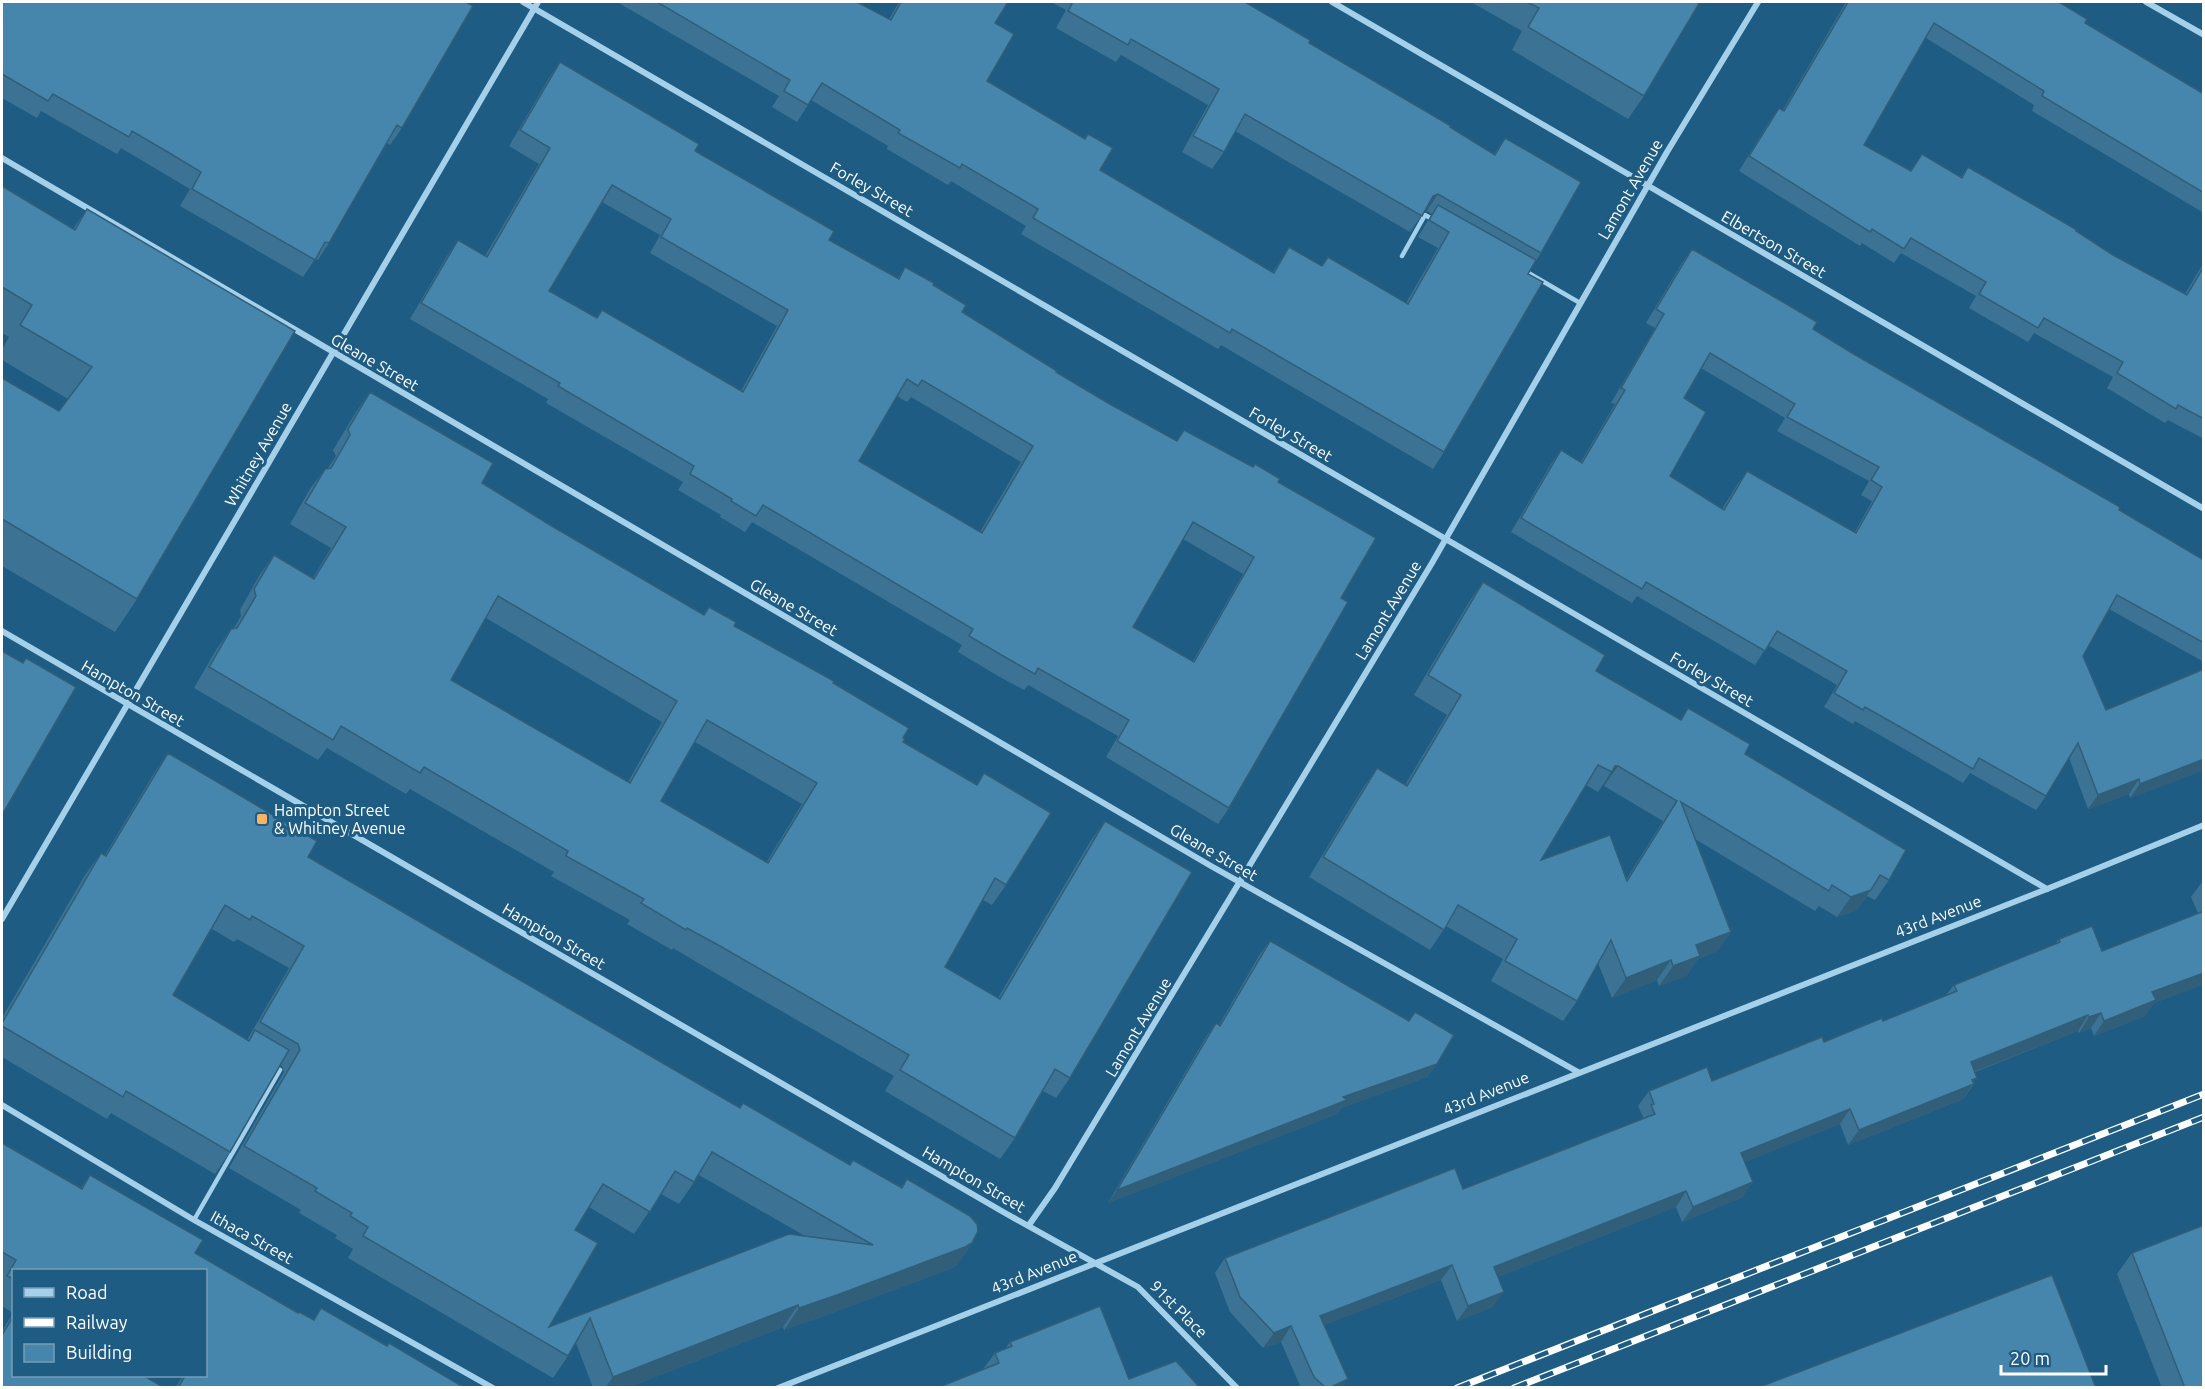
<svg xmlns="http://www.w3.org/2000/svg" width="2205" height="1389" viewBox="0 0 2205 1389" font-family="Ubuntu,sans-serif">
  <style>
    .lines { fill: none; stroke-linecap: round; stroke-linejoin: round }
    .lane { stroke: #a4d0ea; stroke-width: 4.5 }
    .street { stroke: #a4d0ea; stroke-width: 6 }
    .rail-casing { stroke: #fff; stroke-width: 7 }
    .rail { stroke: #1e5c83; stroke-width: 4.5; stroke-dasharray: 14; stroke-linecap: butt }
    .wall { fill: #3c7394; fill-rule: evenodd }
    .shaded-wall { fill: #315e78 }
    .building { fill: #4686ac; stroke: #315e78; stroke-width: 1.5; fill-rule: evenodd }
    .poi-dot { fill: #f9b463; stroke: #1e5c83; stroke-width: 2 }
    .labels { text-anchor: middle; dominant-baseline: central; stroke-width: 6; stroke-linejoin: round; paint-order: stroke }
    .street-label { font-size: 16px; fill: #fff; stroke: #1e5c83 }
    .poi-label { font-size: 16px; fill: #fff; stroke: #1e5c83; text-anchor: start }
  </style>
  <rect width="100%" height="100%" fill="#1e5c83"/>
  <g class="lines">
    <g class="lane">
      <path d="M1402,256L1425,215L1434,220"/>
      <path d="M1525,271L1580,303"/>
      <path d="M194,1220L280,1070L273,1066"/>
    </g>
    <g class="street">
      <path d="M523,2L2047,889"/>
      <path d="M1332,2L2204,509"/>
      <path d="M2146,2L2204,35"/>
      <path d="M2,158L1211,866L1578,1072"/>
      <path d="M2,631L1005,1213L1138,1287L1237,1388"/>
      <path d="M2,919L538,2"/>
      <path d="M2,1105L194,1220L493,1388"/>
      <path d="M1029,1225L1055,1188L1432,563L1667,152L1758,2"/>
      <path d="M778,1388L2047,889L2204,825"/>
    </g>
    <defs>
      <g id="rail">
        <path d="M1457,1388L2204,1094"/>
        <path d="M1514,1388L2204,1117"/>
      </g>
    </defs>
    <use href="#rail" class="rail-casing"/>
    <use href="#rail" class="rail"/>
  </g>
  <g class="wall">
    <path d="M2,2H466L402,128L390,145L387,143L329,243L318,260L315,259L303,277L180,206L190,189L121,148L117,154L41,111L37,118L2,98Z"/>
    <path d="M617,2H857L889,19L899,2H1008L995,23L987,81L1084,139L1088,134L1100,170L1273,272L1289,247L1322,266L1328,257L1406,303L1438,248L1418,237L1432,214L1427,211L1424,212L1410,232L1235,131L1224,152L1212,169L1182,152L1208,105L1121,55L1116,62L1056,28L1066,10L1051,2H1245L1309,43L1494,154L1505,138L1541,253L1528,274L1444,452L1433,469L1221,345L1218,349L1021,234L1026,226L951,181L948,185L887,149L888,146L811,100L797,122L772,107L779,96Z"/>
    <path d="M1471,2H1700L1644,96L1628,119L1512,50L1522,31Z"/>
    <path d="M1846,2H2059L2085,23L2204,94V213L2032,111L2034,105L1926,38L1864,145L1910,171L1922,154L1961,177L1968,167L2113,255L2185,294L2204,262V439L2168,420L2165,423L2107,388L2113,377L2034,333L2028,342L1969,308L1976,296L1901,253L1894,263L1862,243L1860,246L1739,171L1769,122L1779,108L1783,110Z"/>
    <path d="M560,62L829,240L898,278L905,267L933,285L962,312L1056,372L1108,403L1176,441L1184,430L1278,482L1341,598L1229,808L1218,824L1106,757L1118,736L1028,685L1024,690L998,676L958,652L962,645L752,522L745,532L720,517L721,515L678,490L683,482L546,403L548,399L410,319L447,256L458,240L485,256L539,164L509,146L549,78ZM602,202L660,235L650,253L777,326L741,391L602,310L596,318L549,291ZM897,396L907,402L911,397L1021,462L980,532L859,461ZM1183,539L1243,574L1193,661L1133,627Z"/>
    <path d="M2,186L73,229L87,209L137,599L115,632L2,566V378L59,411L68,399L2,360V350L9,337L2,333Z"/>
    <path d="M1692,249L1813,329L1852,353L2204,560V662L2109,609L2083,656L2106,710L2204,669V770L2130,798L2129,794L2088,809L2069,758L2046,796L2036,810L1970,773L1963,783L1892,742L1855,721L1853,724L1824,707L1837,685L1768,645L1755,665L1637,596L1632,603L1511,532L1551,464L1561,450L1581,462L1615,404L1611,403L1655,328L1646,323L1682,263ZM1701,368L1785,418L1777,431L1869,481L1861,495L1872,501L1855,532L1747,471L1737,485L1722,509L1670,476L1684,398Z"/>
    <path d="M370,392L482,483L550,525L703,615L709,607L734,626L833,683L903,738V742L976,785L984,773L1006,885L992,905L983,900L945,967L998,998L1090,842L1105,821L1070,1078L1056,1098L1043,1091L1015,1138L1000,1159L885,1091L894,1076L705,967L673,948L672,950L627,924L630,920L551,876L554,872L410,789L406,794L327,748L318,760L194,688L216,650L231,629L234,628L241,616L240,610L259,576L274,555L313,578L331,548L290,524L310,489L325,469L328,468L336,456L333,450L356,412ZM486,618L662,722L628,782L451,680ZM695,742L802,804L766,863L661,801Z"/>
    <path d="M1483,582L1596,671L1680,720L1688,708L1745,754L1889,880L1875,900L1867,896L1857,910L1837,917L1819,906L1815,911L1695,839L1731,932L1717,951L1698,959L1686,976L1659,986L1657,980L1612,998L1598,963L1577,1001L1563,1021L1491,981L1503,959L1446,926L1430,950L1309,877L1363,788L1377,768L1405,785L1447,715L1414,695L1469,602ZM1586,785L1598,792L1602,786H1604L1663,821L1626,880L1541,860Z"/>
    <path d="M168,753L308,857L739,1108L850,1165L853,1160L901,1187L907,1179L972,1243L957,1265L950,1269L821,1317L784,1330L783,1327L627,1388H593L576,1343L568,1356L553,1378L348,1258L353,1249L335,1238L337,1235L299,1213L301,1210L229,1168L284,1072L282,1066L280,1065L230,1152L215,1174L111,1113L107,1119L2,1057V1018L85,875L101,853L105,855L153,775ZM212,929L234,942L237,939L289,968L247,1040L173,995ZM699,1175L805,1236L549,1327L575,1230L589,1207L634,1234L661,1194L679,1204Z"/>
    <path d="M2204,881V984L2154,1003L2145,1016L2094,1036L2091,1028L2079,1033L2078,1031L1975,1072L1974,1084L1963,1099L1848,1145L1840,1124L1745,1162L1743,1197L1682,1222L1676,1207L1498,1277L1493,1307L1457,1321L1441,1280L1324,1325L1342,1388H1301L1281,1342L1263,1348L1230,1312L1215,1273L1225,1258L1463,1189L1641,1120L1643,1117L1638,1106L1649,1091L1712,1081L1883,1021L1946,995L1954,985L2054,945L2059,939L2102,951L2198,913L2191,897L2202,882Z"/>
    <path d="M1270,941L1409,1021L1415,1012L1437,1064L1427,1077L1341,1108L1337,1114L1108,1203L1206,1037L1216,1023L1219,1025L1260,954Z"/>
    <path d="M2,1143L81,1188L90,1175L195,1253L298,1313L313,1320L321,1308L387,1346L465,1388H175L183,1376H206V1270H14V1376L2,1388V1331L13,1313L2,1306Z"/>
    <path d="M2132,1253L2204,1388H2162L2117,1274Z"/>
    <path d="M1010,1342L1129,1379L983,1369L995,1353L1005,1349Z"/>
  </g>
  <g class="shaded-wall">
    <path d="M1438,194L1427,211L1421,212L1433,196Z"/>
    <path d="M2204,759V770L2130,798L2140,784Z"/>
    <path d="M1615,766H1618L1604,786H1602Z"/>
    <path d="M2139,779L2129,794L2088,809L2098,795Z"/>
    <path d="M1871,890L1857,910L1837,917L1851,897Z"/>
    <path d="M1731,932L1717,951L1698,959L1686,976L1659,986L1673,966L1696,945Z"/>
    <path d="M1671,960L1657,980L1612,998L1626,978Z"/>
    <path d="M2204,973V984L2154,1003L2145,1016L2094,1036L2104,1021L2152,992Z"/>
    <path d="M2101,1013L2091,1028L2079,1033L2089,1017Z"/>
    <path d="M2088,1015L2078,1031L1960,1077L1971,1062Z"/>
    <path d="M1437,1064L1427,1077L1341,1108L1337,1114L1108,1203L1117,1190L1343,1097Z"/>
    <path d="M1977,1078L1963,1099L1848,1145L1859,1130Z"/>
    <path d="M1850,1109L1840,1124L1731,1168L1741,1153Z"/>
    <path d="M1753,1182L1743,1197L1682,1222L1693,1207Z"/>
    <path d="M1686,1191L1676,1207L1483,1283L1494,1267Z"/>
    <path d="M972,1243L957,1265L950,1269L821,1317L784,1330L799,1308Z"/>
    <path d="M1452,1265L1441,1280L1309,1331L1320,1316Z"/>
    <path d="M1504,1292L1493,1307L1457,1321L1468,1306Z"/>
    <path d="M798,1305L783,1327L627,1388H605L613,1377Z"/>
    <path d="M1291,1326L1281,1342L1263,1348L1274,1333Z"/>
    <path d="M1348,1379L1342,1388H1329Z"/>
  </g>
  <g class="building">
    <path d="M2,2H466L473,6L402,128L397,125L329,243L325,242L315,260L192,189L201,172L166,151L132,131L129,137L53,94L48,101L2,74Z"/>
    <path d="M657,2H857L891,20L901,2H1008L995,23L1014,34L987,81L1085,139L1088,134L1113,148L1100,170L1274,273L1289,247L1322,266L1328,257L1408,304L1449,232L1429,220L1438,205L1536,260L1528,274L1543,282L1444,452L1232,329L1230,333L1033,218L1038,209L962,164L960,168L898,133L900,130L822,83L808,105L784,91L790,80Z"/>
    <path d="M1073,2H1245L1310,40L1309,43L1451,126L1450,127L1495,155L1505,138L1581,182L1541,253L1438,194L1433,196L1422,216L1245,114L1224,152L1193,136L1219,89L1131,39L1128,45L1068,11Z"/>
    <path d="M1527,2H1700L1644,96L1528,27L1539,8Z"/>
    <path d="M1848,2H2059L2087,19L2085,23L2204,94V193L2042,96L2044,91L1934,23L1864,145L1911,171L1922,154L1962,178L1968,167L2077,230L2076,231L2113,255L2187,295L2204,266V419L2178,405L2176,409L2117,373L2123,362L2044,318L2038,328L1979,294L1986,282L1911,238L1904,249L1872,229L1870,232L1749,156L1779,108L1784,111Z"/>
    <path d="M560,62L699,144L695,151L834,231L829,240L899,279L905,267L934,283L933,285L966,305L962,312L1057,371L1056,372L1108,403L1177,441L1184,430L1253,467L1255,464L1280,479L1278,482L1376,538L1341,598L1348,602L1229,808L1117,741L1129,720L1038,668L1035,674L1010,660L969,636L973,629L763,505L756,516L731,501L732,499L690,474L694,466L558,386L560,383L421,303L458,240L487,257L550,148L520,130ZM612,185L671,219L661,237L788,310L743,392L602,310L597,318L549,291ZM907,379L918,386L922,380L1033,446L982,533L859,461ZM1193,522L1254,557L1194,662L1133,627Z"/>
    <path d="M2,186L75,230L87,209L295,331L137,599L2,519V378L59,411L92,367L20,325L32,305L2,287Z"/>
    <path d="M1692,249L1817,322L1813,329L1852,353L2120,507L2119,510L2204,560V643L2117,595L2083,656L2106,710L2204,669V759L2140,784L2139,779L2098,795L2078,743L2046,796L1979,758L1973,769L1902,728L1865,707L1863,710L1834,693L1847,671L1777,631L1765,651L1646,582L1642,589L1521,518L1561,450L1582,463L1625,390L1621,388L1664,314L1656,309ZM1710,353L1795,404L1787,417L1879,467L1871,480L1882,487L1856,533L1747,471L1724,510L1670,476L1706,412L1684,398Z"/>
    <path d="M370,392L493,463L482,483L550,525L704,615L709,607L736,622L734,626L834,681L833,683L909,728L903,738L905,739L903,742L977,785L984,773L1051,813L1006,885L995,878L945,967L1000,999L1105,821L1192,872L1070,1078L1055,1069L1015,1138L900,1070L909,1055L720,946L687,928L686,930L641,903L644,899L566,856L568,851L424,767L420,773L341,726L333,740L209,667L231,629L237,628L256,596L254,589L274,555L314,579L346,527L305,503L325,469L331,468L350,435L348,429ZM498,596L677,701L630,783L451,680ZM707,720L817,783L768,863L661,801Z"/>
    <path d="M1483,582L1605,655L1596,671L1681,720L1688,708L1750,744L1745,754L1906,850L1889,880L1880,875L1871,890L1851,897L1832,885L1829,891L1681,802L1731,932L1696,945L1700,956L1673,966L1671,960L1626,978L1611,940L1577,1001L1505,961L1517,939L1458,905L1444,930L1323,857L1377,768L1407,786L1461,695L1428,675ZM1598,765L1612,772L1615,766H1618L1677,801L1627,881L1610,835L1541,860Z"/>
    <path d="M2,651L23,663L26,658L76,687L2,815Z"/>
    <path d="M168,753L317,841L308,857L740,1108L743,1103L850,1165L853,1160L902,1188L907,1179L970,1216L977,1224L978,1231L972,1243L965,1247L837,1295L799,1308L798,1305L613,1377L590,1318L568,1356L363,1236L368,1227L350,1216L352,1213L315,1191L317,1188L244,1146L300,1050L298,1044L260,1022L304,946L252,916L250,920L225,905L173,995L249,1041L255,1030L289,1050L230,1152L126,1091L123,1097L2,1026V1023L101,853L106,856ZM712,1152L873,1245L789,1234L549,1327L598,1243L575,1230L603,1184L650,1212L675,1171L694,1182Z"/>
    <path d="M2204,911V973L2152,992L2156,1000L2104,1021L2101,1013L2089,1017L2088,1015L1971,1062L1977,1078L1972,1080L1974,1084L1859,1130L1850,1109L1741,1153L1753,1182L1693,1207L1686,1191L1494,1267L1504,1292L1468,1306L1452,1265L1320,1316L1348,1379L1329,1388H1326L1314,1377L1291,1326L1274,1333L1240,1297L1225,1258L1455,1168L1463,1189L1655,1114L1651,1105L1654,1104L1649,1091L1707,1067L1712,1081L1822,1037L1824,1042L1882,1018L1883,1021L1957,991L1954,985L2060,942L2059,939L2092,926L2102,951Z"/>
    <path d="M1270,941L1409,1021L1415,1012L1454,1035L1437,1064L1343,1097L1347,1100L1117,1190L1216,1023L1220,1026Z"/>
    <path d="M2,1143L82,1189L90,1175L203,1240L195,1253L298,1313L299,1312L314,1320L321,1308L387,1346L389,1343L465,1388H178L185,1376H206V1270H14V1279L7,1276L16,1260L2,1252Z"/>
    <path d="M2204,1225V1388H2185L2132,1253Z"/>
    <path d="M2052,1275L2096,1388H1757Z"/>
    <path d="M1100,1306L1129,1379L1176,1361L1200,1388H937L999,1363L995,1353L1012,1346L1010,1342Z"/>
    <path d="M14,1315V1376H144L165,1388H2V1335Z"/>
  </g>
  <rect class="poi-dot" x="256" y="813" width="12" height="12" rx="3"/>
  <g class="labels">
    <g class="street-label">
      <text transform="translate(872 189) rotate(30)">Forley Street</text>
      <text transform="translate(1630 189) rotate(-60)">Lamont Avenue</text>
      <text transform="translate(1774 244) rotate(30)">Elbertson Street</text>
      <text transform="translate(375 362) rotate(30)">Gleane Street</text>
      <text transform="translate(1291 434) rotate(30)">Forley Street</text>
      <text transform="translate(258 454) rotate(-60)">Whitney Avenue</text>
      <text transform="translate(794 607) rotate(30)">Gleane Street</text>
      <text transform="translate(1388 610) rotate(-59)">Lamont Avenue</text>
      <text transform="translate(1712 679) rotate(30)">Forley Street</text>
      <text transform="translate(133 693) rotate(30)">Hampton Street</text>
      <text transform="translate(1214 852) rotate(30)">Gleane Street</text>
      <text transform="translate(1938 916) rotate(-21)">43rd Avenue</text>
      <text transform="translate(554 936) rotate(30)">Hampton Street</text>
      <text transform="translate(1138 1027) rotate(-59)">Lamont Avenue</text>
      <text transform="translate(1486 1093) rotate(-22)">43rd Avenue</text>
      <text transform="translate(974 1179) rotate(30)">Hampton Street</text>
      <text transform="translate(252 1237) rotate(29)">Ithaca Street</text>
      <text transform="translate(1034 1272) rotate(-22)">43rd Avenue</text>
      <text transform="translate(1179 1309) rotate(45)">91st Place</text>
    </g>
    <g class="poi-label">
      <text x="274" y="810">Hampton Street<tspan x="274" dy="18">&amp; Whitney Avenue</tspan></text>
    </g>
  </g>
  <rect width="2205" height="1389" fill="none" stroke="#ffffff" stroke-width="6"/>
  <rect x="12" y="1269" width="195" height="108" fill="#1e5c83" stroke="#789db5" stroke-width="1.5"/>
  <rect x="24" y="1288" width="30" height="9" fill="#a4d0ea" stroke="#789db5" stroke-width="1.5"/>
  <text x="66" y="1299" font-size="18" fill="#ffffff">Road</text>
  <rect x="24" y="1318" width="30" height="9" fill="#ffffff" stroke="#789db5" stroke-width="1.5"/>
  <text x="66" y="1329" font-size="18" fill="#ffffff">Railway</text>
  <rect x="24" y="1344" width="30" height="18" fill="#4686ac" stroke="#789db5" stroke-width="1.5"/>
  <text x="66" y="1359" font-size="18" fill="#ffffff">Building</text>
  <path d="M2001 1365v9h105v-9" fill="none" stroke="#ffffff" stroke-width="3"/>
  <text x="2010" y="1365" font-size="18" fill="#ffffff" stroke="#1e5c83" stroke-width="4.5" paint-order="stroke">20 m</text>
</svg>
